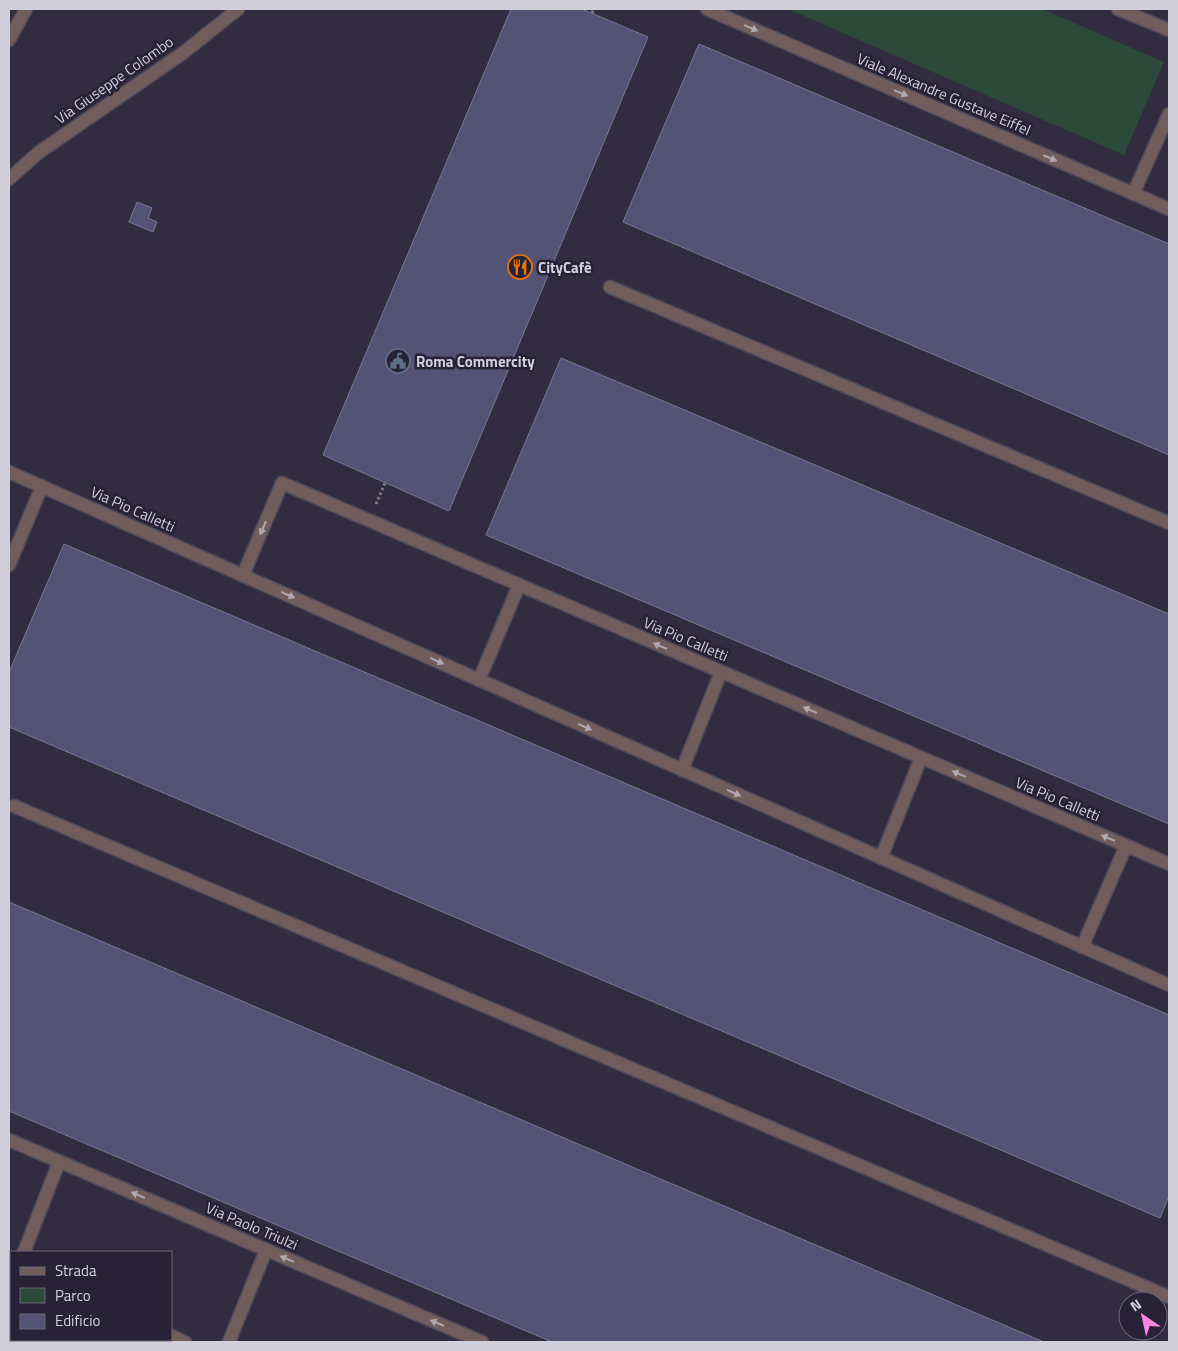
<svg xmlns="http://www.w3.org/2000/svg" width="1178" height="1351" viewBox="0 0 1178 1351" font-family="'Titillium Web',sans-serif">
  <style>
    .green { fill: #2c4a3a }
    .building { fill: #545275; stroke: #797992 }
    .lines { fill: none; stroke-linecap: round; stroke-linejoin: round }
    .minor-casing { stroke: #4f495d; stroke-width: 15 }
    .path { stroke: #7e798b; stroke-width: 3; stroke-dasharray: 2.5 2.5; stroke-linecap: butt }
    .minor { stroke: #715e5c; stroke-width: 12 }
    .oneway { fill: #b0a7b0 }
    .labels { text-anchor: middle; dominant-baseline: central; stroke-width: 5; stroke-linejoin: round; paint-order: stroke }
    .street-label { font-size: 15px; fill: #d2cfdd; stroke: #282237 }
    .poi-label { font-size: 15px; font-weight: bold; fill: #d2cfdd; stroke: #282237; text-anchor: start }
  </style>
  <rect width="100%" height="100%" fill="#322c41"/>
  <path class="green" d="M788,9H1042L1164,62L1124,155Z"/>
  <g class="building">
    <path d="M511,9H582L648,37L449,511L323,455Z"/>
    <path d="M699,44L1169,244V455L623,222Z"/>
    <path d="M137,202L152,208L148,218L157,222L153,232L129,222Z"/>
    <path d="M561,358L1169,614V824L486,535Z"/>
    <path d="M64,544L1169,1015V1196L1160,1218L9,727V672Z"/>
    <path d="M9,902L1044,1342H552L9,1111Z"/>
    <path d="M9,1302L11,1303V1340H98L104,1342H9Z"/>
  </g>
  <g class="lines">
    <defs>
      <g id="minor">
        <path d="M707,9L1169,209"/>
        <path d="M1118,9L1169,30"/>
        <path d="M9,40L26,9"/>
        <path d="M9,179L38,153L183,53L238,9"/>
        <path d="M1133,194L1169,114"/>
        <path d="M610,287L1169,523"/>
        <path d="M9,472L1169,985"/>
        <path d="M9,565L42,486"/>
        <path d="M243,575L282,483L1169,864"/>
        <path d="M479,680L519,585"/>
        <path d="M682,770L721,672"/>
        <path d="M14,806L1169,1297"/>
        <path d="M881,858L921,758"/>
        <path d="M1082,947L1126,846"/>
        <path d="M9,1140L482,1342"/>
        <path d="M24,1252L59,1162"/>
        <path d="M9,1267L11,1268"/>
        <path d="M171,1336L185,1342"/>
        <path d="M229,1342L266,1250"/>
      </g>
    </defs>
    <use href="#minor" class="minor-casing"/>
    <g class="path">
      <path d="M592,13L594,9"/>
      <path d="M376,504L385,483"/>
    </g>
    <use href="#minor" class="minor"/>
  </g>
  <defs><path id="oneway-solid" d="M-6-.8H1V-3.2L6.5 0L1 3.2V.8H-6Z" transform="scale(1.25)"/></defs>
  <g class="oneway">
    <use href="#oneway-solid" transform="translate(751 28) rotate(23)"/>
    <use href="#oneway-solid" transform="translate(901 93) rotate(23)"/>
    <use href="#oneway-solid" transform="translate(1050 158) rotate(23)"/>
    <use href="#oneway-solid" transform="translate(263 528) rotate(113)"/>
    <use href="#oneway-solid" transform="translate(288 595) rotate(24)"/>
    <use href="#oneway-solid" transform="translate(660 646) rotate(-157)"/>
    <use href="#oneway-solid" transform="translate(437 661) rotate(24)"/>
    <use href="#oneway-solid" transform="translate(810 710) rotate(-157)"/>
    <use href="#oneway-solid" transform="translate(585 727) rotate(24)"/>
    <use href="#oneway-solid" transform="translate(959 774) rotate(-157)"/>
    <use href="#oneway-solid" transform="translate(734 793) rotate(24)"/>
    <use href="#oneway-solid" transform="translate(1108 838) rotate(-157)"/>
    <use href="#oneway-solid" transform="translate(138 1195) rotate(-157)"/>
    <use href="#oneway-solid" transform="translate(287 1259) rotate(-157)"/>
    <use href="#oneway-solid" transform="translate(437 1323) rotate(-157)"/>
  </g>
  <defs>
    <symbol id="restaurant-ring" viewBox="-11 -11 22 22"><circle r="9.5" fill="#282237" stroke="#e8710a" stroke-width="1.5"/><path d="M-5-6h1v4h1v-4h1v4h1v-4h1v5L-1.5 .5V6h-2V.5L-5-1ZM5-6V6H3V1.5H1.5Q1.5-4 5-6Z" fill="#e8710a"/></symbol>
    <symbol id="civic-ring" viewBox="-11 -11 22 22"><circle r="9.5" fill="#282237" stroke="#5c6f8a" stroke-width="1.5"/><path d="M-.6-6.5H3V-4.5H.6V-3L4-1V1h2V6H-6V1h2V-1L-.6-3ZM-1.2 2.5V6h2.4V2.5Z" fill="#5c6f8a"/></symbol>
  </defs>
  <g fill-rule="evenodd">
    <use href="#restaurant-ring" x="506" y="253" width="28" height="28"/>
    <use href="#civic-ring" x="384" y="347" width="28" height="28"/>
  </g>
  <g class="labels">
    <g class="street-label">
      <text transform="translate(114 80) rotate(-35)">Via Giuseppe Colombo</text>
      <text transform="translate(944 94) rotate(23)">Viale Alexandre Gustave Eiffel</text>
      <text transform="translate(133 509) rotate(24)">Via Pio Calletti</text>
      <text transform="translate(686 639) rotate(23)">Via Pio Calletti</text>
      <text transform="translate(1058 799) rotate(23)">Via Pio Calletti</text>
      <text transform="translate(252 1226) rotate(23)">Via Paolo Triulzi</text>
    </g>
    <g class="poi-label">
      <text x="538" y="267">CityCafè</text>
      <text x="416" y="361">Roma Commercity</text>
    </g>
  </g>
  <rect width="1178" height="1351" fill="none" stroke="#d2cfdd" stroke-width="20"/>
  <rect x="10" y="1251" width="162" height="90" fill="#282237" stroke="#6c6779"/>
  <rect x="20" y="1267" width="25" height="8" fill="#715e5c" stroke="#6c6779"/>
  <text x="55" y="1276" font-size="15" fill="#d2cfdd">Strada</text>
  <rect x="20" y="1288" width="25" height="15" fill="#2c4a3a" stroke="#6c6779"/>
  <text x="55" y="1301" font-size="15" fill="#d2cfdd">Parco</text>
  <rect x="20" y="1314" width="25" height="15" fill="#545275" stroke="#6c6779"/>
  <text x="55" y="1326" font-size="15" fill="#d2cfdd">Edificio</text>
  <g transform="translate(1143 1316) rotate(326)"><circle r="24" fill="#282237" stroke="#6c6779"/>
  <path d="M0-4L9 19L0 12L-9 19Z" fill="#fc86e3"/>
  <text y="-8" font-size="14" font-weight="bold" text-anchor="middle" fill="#d2cfdd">N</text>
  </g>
</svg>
